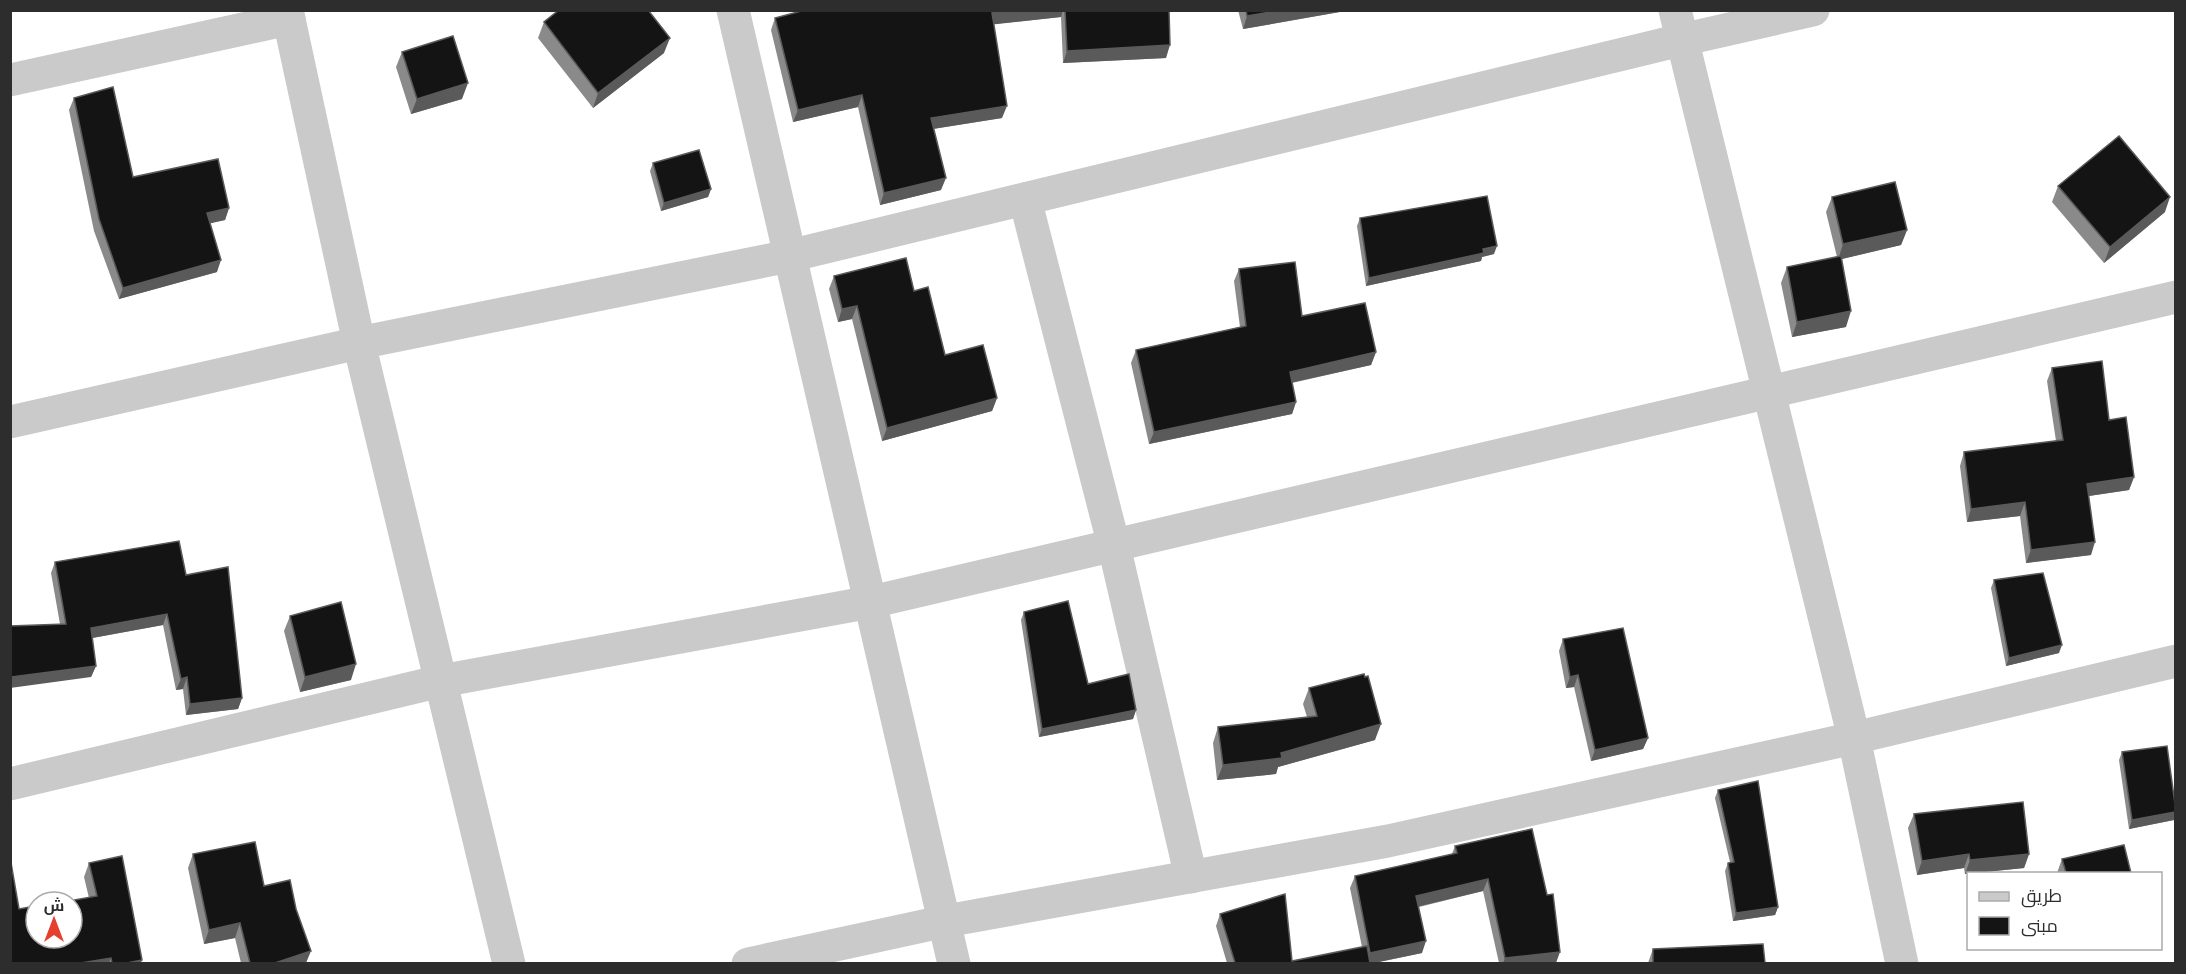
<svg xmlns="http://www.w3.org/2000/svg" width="2186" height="974" viewBox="0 0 2186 974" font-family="Commissioner,Cairo,sans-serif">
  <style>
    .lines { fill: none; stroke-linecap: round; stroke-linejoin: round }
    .street { stroke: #cacaca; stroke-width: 33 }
    .wall { fill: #8a8a8a }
    .shaded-wall { fill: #5a5a5a }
    .building { fill: #141414; stroke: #5a5a5a; stroke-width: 1.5 }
  </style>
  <rect width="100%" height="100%" fill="#fff"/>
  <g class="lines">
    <g class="street">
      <path d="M287,10L359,343L509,964"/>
      <path d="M733,10L954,964"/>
      <path d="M1675,10L1854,738L1902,964"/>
      <path d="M10,80L289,19"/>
      <path d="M1025,199L1114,546L1191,877"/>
      <path d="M10,422L359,343L789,256L1681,40L1813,10"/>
      <path d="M10,784L441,681L871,602L2176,297"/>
      <path d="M748,964L946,921L1388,841L1854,738L2176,661"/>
    </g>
  </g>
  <g class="wall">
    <path d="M805,10H1169L1166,58L1063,63L1061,17L994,24L1002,118L933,129L941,190L880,205L858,107L793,122L771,30L775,18Z"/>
    <path d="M1238,10H1351L1243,29Z"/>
    <path d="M544,22L664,53L593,108L538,38Z"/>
    <path d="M402,52L462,99L411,114L396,67Z"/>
    <path d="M74,98L133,177L229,208L225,220L210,223L217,272L119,299L94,231L69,110Z"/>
    <path d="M653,163L711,189L708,197L661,211L650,171Z"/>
    <path d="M2058,186L2165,212L2104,263L2052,202Z"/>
    <path d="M1832,197L1907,230L1901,245L1841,259L1846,327L1792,337L1781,283L1787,267L1837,257L1826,212Z"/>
    <path d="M1360,218L1494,254L1482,257L1481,261L1366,286L1357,226Z"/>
    <path d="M1239,269L1302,316L1376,352L1371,365L1292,383L1296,402L1292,414L1149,444L1131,363L1136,350L1240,327L1234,281Z"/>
    <path d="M834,276L914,291L945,355L997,398L992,411L882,441L852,319L838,322L829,289Z"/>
    <path d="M2052,368L2109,420L2134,477L2129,490L2089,496L2091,555L2026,563L2020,516L1967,522L1960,466L1964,452L2056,441L2047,381Z"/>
    <path d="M55,562L186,575L242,698L238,709L186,715L183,689L176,690L163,625L92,638L96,666L91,677L60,624L51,573Z"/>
    <path d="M1994,580L2059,653L2006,666L1991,588Z"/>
    <path d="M1024,612L1088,684L1136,710L1133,719L1039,737L1021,620Z"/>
    <path d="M290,616L351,680L300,692L284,631Z"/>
    <path d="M1563,639L1648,738L1643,749L1591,761L1574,687L1566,688L1559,651Z"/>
    <path d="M1309,688L1375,740L1278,767L1276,774L1217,780L1213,743L1218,727L1307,717L1303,704Z"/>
    <path d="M2122,752L2174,820L2129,829L2119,760Z"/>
    <path d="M1718,790L1778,907L1775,915L1733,921L1725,871L1728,863L1730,862L1715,798Z"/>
    <path d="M1914,814L2029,854L2024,868L1965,874L1964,868L1917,875L1908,828Z"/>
    <path d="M1532,829L1556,963H1499L1483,891L1419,907L1422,953L1374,963H1227L1216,926L1220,914L1292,961L1362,947L1350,888L1355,876L1452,854L1455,846Z"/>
    <path d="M193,854L264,886L296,909L306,963H241L235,938L204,944L188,868Z"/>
    <path d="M2062,859L2131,873H2057Z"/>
    <path d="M89,863L141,963H10L19,909L89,898L84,877Z"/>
    <path d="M1653,949L1765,963H1648Z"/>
  </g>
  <g class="shaded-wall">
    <path d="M1013,10H1063L1061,17L988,25L992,13Z"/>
    <path d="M1282,10H1351L1243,29L1247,16Z"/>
    <path d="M670,38L664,53L593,108L598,93Z"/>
    <path d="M1170,45L1166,58L1063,63L1067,51Z"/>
    <path d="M468,83L462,99L411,114L417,99Z"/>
    <path d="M862,95L858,107L793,122L798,110Z"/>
    <path d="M1007,106L1002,118L926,130L931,118Z"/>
    <path d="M946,178L941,190L880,205L884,193Z"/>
    <path d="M711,189L708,197L661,211L664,203Z"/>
    <path d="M2170,197L2165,212L2104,263L2110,247Z"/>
    <path d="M229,208L225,220L203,225L207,213Z"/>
    <path d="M1907,230L1901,245L1838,260L1843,244Z"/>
    <path d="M1497,246L1494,254L1482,257L1481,261L1366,286L1369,278Z"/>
    <path d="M221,260L217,272L119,299L123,288Z"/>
    <path d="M857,306L852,319L838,322L842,309Z"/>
    <path d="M1851,311L1846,327L1792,337L1797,322Z"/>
    <path d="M1376,352L1371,365L1285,384L1290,372Z"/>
    <path d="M997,398L992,411L882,441L887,428Z"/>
    <path d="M1296,402L1292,414L1149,444L1154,432Z"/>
    <path d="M2134,477L2129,490L2082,497L2087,484Z"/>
    <path d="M2025,502L2020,516L1967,522L1971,509Z"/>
    <path d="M2095,542L2091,555L2026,563L2031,550Z"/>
    <path d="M167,614L163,625L87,639L91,628Z"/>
    <path d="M2062,645L2059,653L2006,666L2009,658Z"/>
    <path d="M356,664L351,680L300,692L305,677Z"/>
    <path d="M96,666L91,677L10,688V680L12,677Z"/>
    <path d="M1578,675L1574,687L1566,688L1570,677Z"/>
    <path d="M187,677L183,689L176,690L181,679Z"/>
    <path d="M242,698L238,709L186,715L190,704Z"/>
    <path d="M1136,710L1133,719L1039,737L1042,729Z"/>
    <path d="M1381,724L1375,740L1278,767L1276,774L1217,780L1223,765L1281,753Z"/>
    <path d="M1648,738L1643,749L1591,761L1595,750Z"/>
    <path d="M2175,812L2174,820L2129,829L2132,820Z"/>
    <path d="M1969,854L1964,868L1917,875L1922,861Z"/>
    <path d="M2029,854L2024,868L1965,874L1970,860Z"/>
    <path d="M1488,879L1483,891L1412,908L1416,896Z"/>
    <path d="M1778,907L1775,915L1733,921L1736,913Z"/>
    <path d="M240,923L235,938L204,944L209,930Z"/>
    <path d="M1426,941L1422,953L1374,963H1366L1370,953Z"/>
    <path d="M311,951L306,963H275Z"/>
    <path d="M1560,952L1556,963H1503L1505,958Z"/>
    <path d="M111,958L109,963H81Z"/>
    <path d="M142,960L141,963H127Z"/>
  </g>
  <g class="building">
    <path d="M559,10H648L670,38L598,93L544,22Z"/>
    <path d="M805,10H1013L992,13L1007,106L931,118L946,178L884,193L862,95L798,110L775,18Z"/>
    <path d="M1065,10H1169L1170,45L1067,51Z"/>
    <path d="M1246,10H1282L1247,16Z"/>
    <path d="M453,36L468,83L417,99L402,52Z"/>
    <path d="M113,87L133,177L218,159L229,208L207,213L221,260L123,288L99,219L74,98Z"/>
    <path d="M2119,136L2170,197L2110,247L2058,186Z"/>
    <path d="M699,150L711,189L664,203L653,163Z"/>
    <path d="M1895,182L1907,230L1843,244L1832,197Z"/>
    <path d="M1487,196L1497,246L1483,249L1484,253L1369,278L1360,218Z"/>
    <path d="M1841,256L1851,311L1797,322L1787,267Z"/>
    <path d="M906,258L914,291L928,287L945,355L983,345L997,398L887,428L857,306L842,309L834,276Z"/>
    <path d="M1295,262L1302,316L1365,303L1376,352L1290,372L1296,402L1154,432L1136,350L1246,326L1239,269Z"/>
    <path d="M2102,361L2109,420L2126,417L2134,477L2087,484L2095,542L2031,550L2025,502L1971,509L1964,452L2063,440L2052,368Z"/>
    <path d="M179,541L186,575L228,567L242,698L190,704L187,677L181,679L167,614L91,628L96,666L12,677V682H10V626L66,624L55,562Z"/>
    <path d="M2043,573L2062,645L2009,658L1994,580Z"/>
    <path d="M1068,601L1088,684L1129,674L1136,710L1042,729L1024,612Z"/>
    <path d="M341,602L356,664L305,677L290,616Z"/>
    <path d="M1623,628L1648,738L1595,750L1578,675L1570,677L1563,639Z"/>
    <path d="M1364,674L1365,677L1368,676L1381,724L1281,753L1282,758L1223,765L1218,727L1317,716L1309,688Z"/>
    <path d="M2167,746L2175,804V812L2132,820L2122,752Z"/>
    <path d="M1758,781L1778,907L1736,913L1728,863L1734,862L1718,790Z"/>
    <path d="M2023,802L2029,854L1970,860L1969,854L1922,861L1914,814Z"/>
    <path d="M1532,829L1547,895L1553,894L1560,952L1505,958L1488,879L1416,896L1426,941L1370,953L1355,876L1457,853L1455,846Z"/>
    <path d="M255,842L264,886L290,880L296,909L311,951L275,963H250L240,923L209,930L193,854Z"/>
    <path d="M2124,845L2131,873H2066L2062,859Z"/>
    <path d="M122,856L142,960L127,963H112L111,958L81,963H10V857L19,909L36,906V938H72V902H63L97,896L89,863Z"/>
    <path d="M1285,894L1292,961L1367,946L1370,963H1235L1220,914Z"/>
    <path d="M1763,944L1765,963H1653V949Z"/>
  </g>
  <rect width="2186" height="974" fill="none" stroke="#2d2d2d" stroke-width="24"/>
  <rect x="1967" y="872" width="195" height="78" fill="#ffffff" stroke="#ababab" stroke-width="1.5"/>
  <rect x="1979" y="892" width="30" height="9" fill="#cacaca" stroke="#ababab" stroke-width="1.5"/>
  <text x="2021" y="902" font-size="18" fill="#2d2d2d">طريق</text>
  <rect x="1979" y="917" width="30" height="18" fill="#141414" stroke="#ababab" stroke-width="1.5"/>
  <text x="2021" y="932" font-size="18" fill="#2d2d2d">مبنى</text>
  <g transform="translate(54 920)"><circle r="28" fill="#ffffff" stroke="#ababab" stroke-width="1.5"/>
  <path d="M0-4.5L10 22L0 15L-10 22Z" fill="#e5402d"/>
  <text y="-9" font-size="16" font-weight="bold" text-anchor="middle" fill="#2d2d2d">ش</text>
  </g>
</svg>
